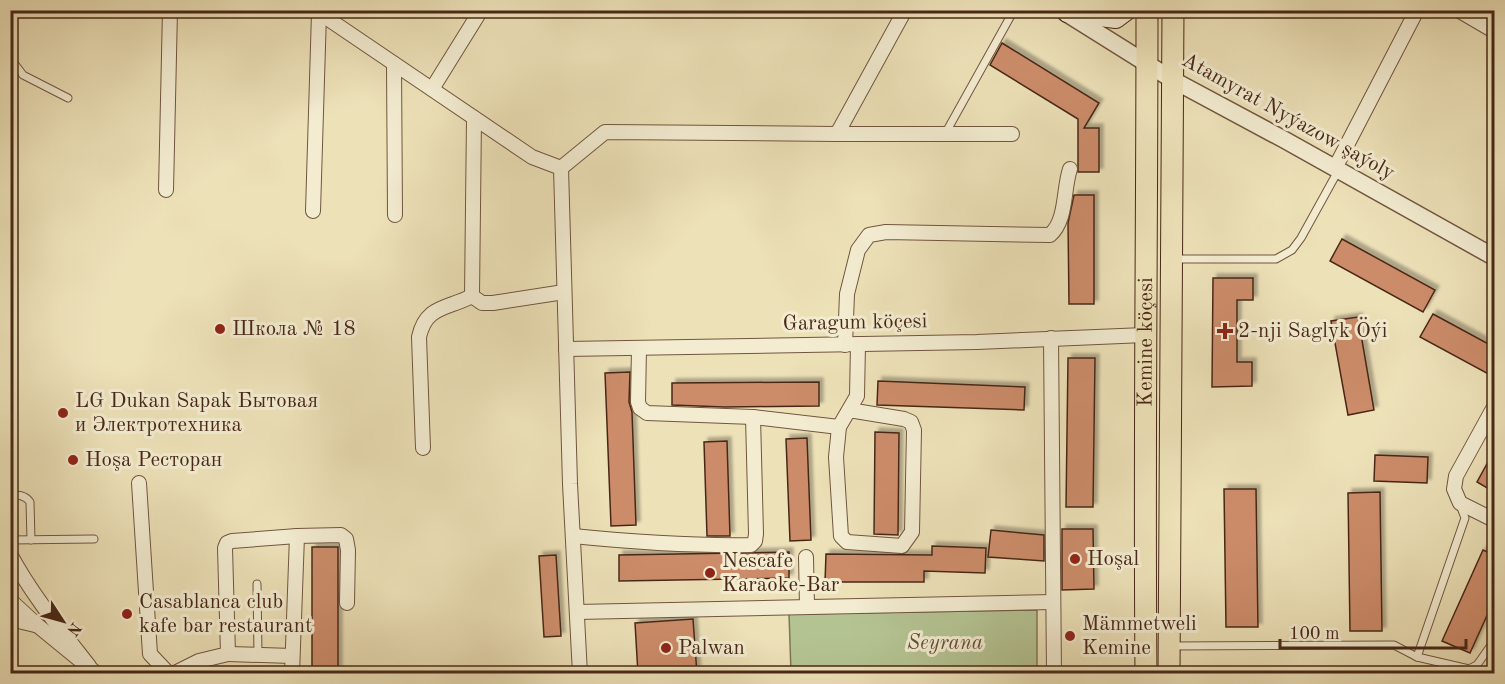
<svg xmlns="http://www.w3.org/2000/svg" width="1505" height="684" viewBox="0 0 1505 684" font-family="'Old Standard TT',serif">
  <style>
    .green { fill: #b4c392; stroke: #7e7654; stroke-width: 1.5 }
    .building { fill: #cc8c6b; stroke: #482817; stroke-width: 1.5; filter: url(#shadow) }
    .lines { fill: none; stroke-linecap: round; stroke-linejoin: round }
    .service-casing { stroke: #71563f; stroke-width: 9 }
    .minor-casing { stroke: #71563f; stroke-width: 16 }
    .tertiary-casing { stroke: #71563f; stroke-width: 19 }
    .secondary-casing { stroke: #482817; stroke-width: 20 }
    .primary-casing { stroke: #482817; stroke-width: 23 }
    .service { stroke: #f3ecd1; stroke-width: 7 }
    .minor { stroke: #f3ecd1; stroke-width: 14 }
    .tertiary { stroke: #f3ecd1; stroke-width: 16 }
    .secondary { stroke: #f3ecd1; stroke-width: 18 }
    .primary { stroke: #ede1b8; stroke-width: 21 }
    .poi-dot { fill: #8f2418; stroke: #f3ecd1; stroke-width: 2 }
    .labels { text-anchor: middle; dominant-baseline: central; stroke-width: 6; stroke-linejoin: round; paint-order: stroke }
    .street-label { font-size: 21px; fill: #482817; stroke: #f3ecd1 }
    .poi-label { font-size: 21px; fill: #482817; stroke: #f3ecd1; text-anchor: start }
    .park-label { font-size: 21px; font-style: italic; fill: #634f36; stroke: #f3ecd1 }
  </style>
  <defs>
    <filter id="shadow"><feDropShadow dx="4" dy="-4" stdDeviation="1.5" flood-color="#0004"/></filter>
  </defs>
  <rect width="100%" height="100%" fill="#ede1b8"/>
  <filter id="stains"><feTurbulence type="fractalNoise" baseFrequency=".00333" numOctaves="4"/><feColorMatrix values="0 0 0 0 .2 0 0 0 0 .09 0 0 0 0 .02 0 0 0 .5 -.17"/></filter>
  <radialGradient id="worn" r=".72"><stop offset=".6" stop-color="#630" stop-opacity="0"/><stop offset="1" stop-color="#630" stop-opacity=".3"/></radialGradient>
  <path class="green" d="M1037,610V673H791L789,614Z"/>
  <g class="building">
    <path d="M1002,43L1099,103L1084,128H1099V172H1078V119L990,65Z"/>
    <path d="M1074,195H1094V304H1069L1068,223Z"/>
    <path d="M1342,239L1435,290L1423,312L1330,261Z"/>
    <path d="M1213,278H1253V300H1237V362H1252V386L1212,387Z"/>
    <path d="M1433,314L1494,347V377L1420,337Z"/>
    <path d="M1358,317L1374,410L1348,415L1331,321Z"/>
    <path d="M1068,358H1095L1093,507H1066Z"/>
    <path d="M630,372L629,402L632,412L636,525L611,526L605,373Z"/>
    <path d="M878,381L1025,387L1024,410L877,405Z"/>
    <path d="M819,382V406L724,407L672,405V383Z"/>
    <path d="M875,432L899,433L898,535L874,534Z"/>
    <path d="M807,438L811,540L790,541L786,439Z"/>
    <path d="M727,441L730,536H707L704,442Z"/>
    <path d="M1494,451V492L1477,482Z"/>
    <path d="M1375,455L1428,457L1427,483L1374,481Z"/>
    <path d="M1224,489H1256L1258,627H1226Z"/>
    <path d="M1380,492L1382,631H1350L1348,493Z"/>
    <path d="M1062,529H1093L1094,589L1062,590Z"/>
    <path d="M991,530L1044,535V561L988,557Z"/>
    <path d="M932,546L986,548L985,573L924,571V582H825L826,554L932,555Z"/>
    <rect x="312" y="547" width="26" height="127"/>
    <path d="M1483,550L1494,555V600L1470,653L1442,641Z"/>
    <path d="M789,552V578L619,581V555Z"/>
    <path d="M556,555L561,636L544,637L539,556Z"/>
    <path d="M693,619L697,674H638L635,623Z"/>
  </g>
  <g class="lines">
    <defs>
      <g id="service">
        <path d="M10,58L23,75L68,98"/>
        <path d="M945,134L1014,10"/>
        <path d="M1175,259H1276L1292,250L1301,238L1338,171"/>
        <path d="M10,495C19,495 25,495 30,502L31,540"/>
        <path d="M10,540L94,539"/>
        <path d="M257,584L258,655"/>
        <path d="M1172,646L1394,645L1417,657L1469,669L1477,665L1494,641"/>
        <path d="M1417,657L1465,518L1460,505"/>
      </g>
      <g id="minor">
        <path d="M315,10L532,157L561,168L570,484L580,674"/>
        <path d="M1458,10L1494,31"/>
        <path d="M394,64L395,215"/>
        <path d="M432,89L481,10"/>
        <path d="M474,118L472,296L482,303H493L564,292"/>
        <path d="M837,134H1012"/>
        <path d="M561,168L605,132L837,134L905,10"/>
        <path d="M1335,168L1417,10"/>
        <path d="M166,190L170,10"/>
        <path d="M313,211L319,13"/>
        <path d="M1051,338L1054,674"/>
        <path d="M845,345L847,294L858,250L869,235L886,232L1050,235C1067,220 1063,190 1070,169"/>
        <path d="M639,348L638,402L640,408L647,413L753,417L839,427"/>
        <path d="M566,349L977,342L1145,335"/>
        <path d="M1494,407L1456,476L1454,489L1460,503L1494,520"/>
        <path d="M849,410L904,419L911,422L914,430L912,532L902,546L847,542L841,536L836,457L839,427L857,396L858,344"/>
        <path d="M423,448L419,337C426,305 448,309 472,296"/>
        <path d="M139,483L150,654L169,674"/>
        <path d="M573,536C632,542 691,546 751,545L755,541L756,534L753,417"/>
        <path d="M10,554C32,595 61,630 89,666"/>
        <path d="M806,557L807,606"/>
        <path d="M10,600L37,625L97,674"/>
        <path d="M577,612L1053,602"/>
        <path d="M10,619L35,625"/>
        <path d="M228,654L292,656"/>
        <path d="M173,674L199,661L228,654L225,548L227,543L232,541L297,536L341,535L346,539L348,550L347,603"/>
        <path d="M292,674L297,536"/>
      </g>
      <path id="tertiary" d="M1066,13L1173,80L1283,139L1494,257"/>
      <path id="secondary" d="M1067,13L1116,19L1128,10"/>
      <g id="primary">
        <path id="s1" d="M1146,674C1144,452 1147,232 1147,10"/>
        <path d="M1169,674L1173,10"/>
      </g>
    </defs>
    <use href="#service" class="service-casing"/>
    <use href="#minor" class="minor-casing"/>
    <use href="#tertiary" class="tertiary-casing"/>
    <use href="#secondary" class="secondary-casing"/>
    <use href="#primary" class="primary-casing"/>
    <use href="#service" class="service"/>
    <use href="#minor" class="minor"/>
    <use href="#tertiary" class="tertiary"/>
    <use href="#secondary" class="secondary"/>
    <use href="#primary" class="primary"/>
  </g>
  <g class="poi-dot">
    <circle cx="220" cy="329" r="6"/>
    <path d="M1222 322h6v6h6v6h-6v6h-6v-6h-6v-6h6z"/>
    <circle cx="63" cy="413" r="6"/>
    <circle cx="73" cy="460" r="6"/>
    <circle cx="1075" cy="559" r="6"/>
    <circle cx="710" cy="573" r="6"/>
    <circle cx="127" cy="614" r="6"/>
    <circle cx="1070" cy="636" r="6"/>
    <circle cx="666" cy="648" r="6"/>
  </g>
  <g class="labels">
    <g class="street-label">
      <text transform="translate(1288 117) rotate(29)">Atamyrat Nyýazow şaýoly</text>
      <text transform="translate(855 323) rotate(-1)">Garagum köçesi</text>
      <text stroke="none"><textPath href="#s1" startOffset="332">Kemine köçesi</textPath></text>
    </g>
    <g class="poi-label">
      <text x="232" y="329">Школа № 18</text>
      <text x="1238" y="331">2-nji Saglyk Öýi</text>
      <text x="75" y="401">LG Dukan Sapak Бытовая<tspan x="75" dy="24">и Электротехника</tspan></text>
      <text x="85" y="460">Hoşa Ресторан</text>
      <text x="1087" y="559">Hoşal</text>
      <text x="722" y="561">Nescafe<tspan x="722" dy="24">Karaoke-Bar</tspan></text>
      <text x="139" y="602">Casablanca club<tspan x="139" dy="24">kafe bar restaurant</tspan></text>
      <text x="1082" y="624">Mämmetweli<tspan x="1082" dy="24">Kemine</tspan></text>
      <text x="678" y="648">Palwan</text>
    </g>
    <g class="park-label">
      <text x="945" y="643">Seyrana</text>
    </g>
  </g>
  <rect width="1505" height="684" fill="none" stroke="#ede1b8" stroke-width="36"/>
  <rect x="12" y="12" width="1481" height="660" fill="none" stroke="#482817" stroke-width="3"/>
  <rect x="18" y="18" width="1469" height="648" fill="none" stroke="#482817" stroke-width="1.5"/>
  <g transform="translate(63 621) rotate(126)" stroke="#f3ecd1" stroke-width="4.5" paint-order="stroke">
  <path d="M0-4.5L10 22L0 15L-10 22Z" fill="#482817"/>
  <text y="-9" font-size="16" font-weight="bold" text-anchor="middle" fill="#482817">N</text>
  </g>
  <path d="M1280 639v9h186v-9" fill="none" stroke="#482817" stroke-width="3"/>
  <text x="1289" y="639" font-size="18" fill="#482817" stroke="#f3ecd1" stroke-width="4.5" paint-order="stroke">100 m</text>
  <rect width="100%" height="100%" filter="url(#stains)"/>
  <rect width="100%" height="100%" fill="url(#worn)"/>
</svg>
